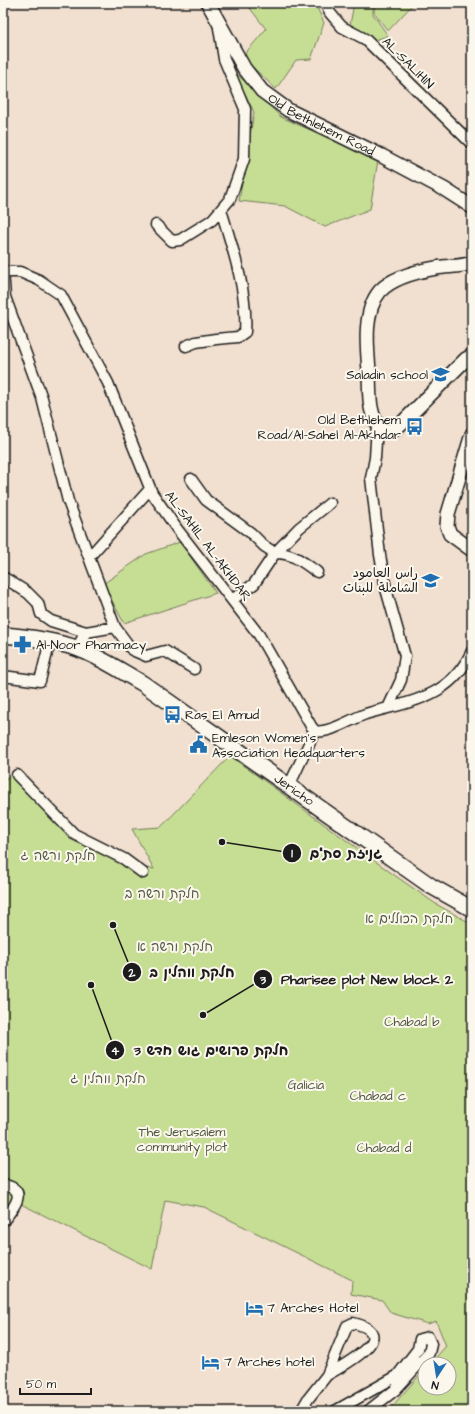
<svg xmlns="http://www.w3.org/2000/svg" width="475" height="1414" viewBox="0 0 475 1414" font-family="'Architects Daughter','Playpen Sans Arabic','Playpen Sans Hebrew',sans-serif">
  <rect width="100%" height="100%" fill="#f1dfcf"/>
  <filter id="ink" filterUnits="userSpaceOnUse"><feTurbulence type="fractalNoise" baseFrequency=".025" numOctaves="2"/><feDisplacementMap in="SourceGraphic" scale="8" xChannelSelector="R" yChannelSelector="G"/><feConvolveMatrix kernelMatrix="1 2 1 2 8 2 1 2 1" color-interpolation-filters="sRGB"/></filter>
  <g filter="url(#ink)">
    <path fill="#c6de94" stroke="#717d58" d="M246,3H315L324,23L311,59L296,60L276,89L242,57L266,29Z
      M354,3H373V14L388,36L374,40L350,25Z
      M375,3H414L388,31L374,12Z
      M233,70L281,117L378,160L370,209L325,227L285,206L239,201L254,112Z
      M180,542L216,593L124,623L103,584L146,554Z
      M230,756L397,877L436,904L472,924V1411H388L425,1369V1388H449V1364H430L446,1346L436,1321L428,1324L391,1313L382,1300L351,1294L352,1280L204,1207L165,1200L152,1269L21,1204L13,1203L3,1215V780L12,775L69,837L102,851L128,866L154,869L132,829L161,827Z"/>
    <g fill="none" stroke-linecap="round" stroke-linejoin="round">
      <defs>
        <path id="minor" d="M325,3L330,13L342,27L365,39L472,144
          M156,225L172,241L180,240L212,220L230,199L244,159L245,109L224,59L219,28
          M3,271L5,297L42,398L68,501L115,627L86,632L77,648
          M4,272H20L39,280L61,295L108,383L152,493L177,529L259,635L311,726L315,731
          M186,346L196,342L216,339L238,337L245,332C248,293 232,246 221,210
          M191,479L206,500L251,533L264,546L275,553L254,584L232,600
          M275,553L299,528L330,503
          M275,553C292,552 304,563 317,572
          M89,557L150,489
          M3,577L28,593L38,603L41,614L51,621L86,632
          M115,627L132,650L146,656L165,651L194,669
          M3,676L40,681L50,641
          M388,708C426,699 455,688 472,651
          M315,731C328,734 350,720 363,715C371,712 380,710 388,708L401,680L405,656L386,589L380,555L371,478L375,458L377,425
          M17,775L74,834L124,859L143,873
          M289,786L315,731
          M3,1185C31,1189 12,1210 3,1221
          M301,1411L308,1399L327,1375L347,1326L353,1323C403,1334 343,1366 327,1375
          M335,1411L397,1376L418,1349L420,1339L428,1337L431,1344L429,1353L395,1390L368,1411"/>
        <g id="tertiary">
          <path id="s1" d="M208,3L244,68L262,91L288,110L382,156L444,189L472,207"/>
          <path d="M472,263C461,267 448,266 436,268C419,271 393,277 380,291C363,311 367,347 369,370C370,392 367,414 382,431L394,430L404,421L466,359L472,356"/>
          <path d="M472,434L448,514L447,526L450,534L472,550"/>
        </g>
        <g id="secondary">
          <path id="s2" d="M3,635C28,637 52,640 76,648C99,656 121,671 142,683L431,886L472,909"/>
        </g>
      </defs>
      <use href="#minor" stroke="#1c1c1c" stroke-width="13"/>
      <use href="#tertiary" stroke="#1c1c1c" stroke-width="16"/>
      <use href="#secondary" stroke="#1c1c1c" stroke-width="18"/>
      <use href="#minor" stroke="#fbf7ec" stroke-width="10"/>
      <use href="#tertiary" stroke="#fbf7ec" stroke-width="13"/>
      <use href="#secondary" stroke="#fbf7ec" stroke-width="15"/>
    </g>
  </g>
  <defs>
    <symbol id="school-bare" viewBox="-9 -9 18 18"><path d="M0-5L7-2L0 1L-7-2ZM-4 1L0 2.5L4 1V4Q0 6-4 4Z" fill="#1f6fb2" stroke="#fbf7ec" stroke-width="2.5" paint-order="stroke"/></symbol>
    <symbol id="bus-bare" viewBox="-9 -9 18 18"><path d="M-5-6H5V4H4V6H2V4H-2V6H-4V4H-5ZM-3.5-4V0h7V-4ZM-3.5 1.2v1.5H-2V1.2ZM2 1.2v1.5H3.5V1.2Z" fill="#1f6fb2" stroke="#fbf7ec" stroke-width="2.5" paint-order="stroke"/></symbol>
    <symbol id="pharmacy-bare" viewBox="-9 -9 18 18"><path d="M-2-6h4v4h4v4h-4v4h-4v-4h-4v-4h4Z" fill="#1f6fb2" stroke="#fbf7ec" stroke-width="2.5" paint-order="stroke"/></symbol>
    <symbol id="civic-bare" viewBox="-9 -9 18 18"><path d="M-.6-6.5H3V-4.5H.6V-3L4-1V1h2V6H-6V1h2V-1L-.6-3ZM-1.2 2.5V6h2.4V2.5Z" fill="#1f6fb2" stroke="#fbf7ec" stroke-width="2.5" paint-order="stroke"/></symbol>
    <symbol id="hotel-bare" viewBox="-9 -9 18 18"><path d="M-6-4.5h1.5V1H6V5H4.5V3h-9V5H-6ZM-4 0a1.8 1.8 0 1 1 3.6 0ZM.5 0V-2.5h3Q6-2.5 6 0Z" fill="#1f6fb2" stroke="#fbf7ec" stroke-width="2.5" paint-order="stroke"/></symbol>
  </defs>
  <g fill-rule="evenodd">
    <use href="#school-bare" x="428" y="362" width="25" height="25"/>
    <use href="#bus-bare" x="402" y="414" width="25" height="25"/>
    <use href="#school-bare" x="418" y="568" width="25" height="25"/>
    <use href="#pharmacy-bare" x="10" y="632" width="25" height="25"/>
    <use href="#bus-bare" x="160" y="702" width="25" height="25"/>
    <use href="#civic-bare" x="186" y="732" width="25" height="25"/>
    <use href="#hotel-bare" x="242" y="1296" width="25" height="25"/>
    <use href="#hotel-bare" x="198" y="1350" width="25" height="25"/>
  </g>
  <g text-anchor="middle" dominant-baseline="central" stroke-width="4" stroke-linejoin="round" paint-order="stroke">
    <g font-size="13" fill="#1c1c1c" stroke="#fbf7ec">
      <text transform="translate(408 63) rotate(45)">AL-SALIHIN</text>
      <text stroke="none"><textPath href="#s1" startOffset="172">Old Bethlehem Road</textPath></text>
      <text transform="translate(208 546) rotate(53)">AL-SAHIL AL-AKHDAR</text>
      <text stroke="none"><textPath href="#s2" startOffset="335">Jericho</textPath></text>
    </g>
    <g font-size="13" fill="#1c1c1c" stroke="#fbf7ec" text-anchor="start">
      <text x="428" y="375" text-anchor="end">Saladin school</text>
      <text x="401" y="420" text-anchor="end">Old Bethlehem<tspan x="401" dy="15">Road/Al-Sahel Al-Akhdar</tspan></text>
      <text x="418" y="573" text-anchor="end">راس العامود<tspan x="418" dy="15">الشاملة للبنات</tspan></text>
      <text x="36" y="645">Al-Noor Pharmacy</text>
      <text x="185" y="715">Ras El Amud</text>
      <text x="212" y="738">Emleson Women's<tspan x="212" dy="15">Association Headquarters</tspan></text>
      <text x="267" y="1308">7 Arches Hotel</text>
      <text x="224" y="1362">7 Arches hotel</text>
    </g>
    <g font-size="13" fill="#4f5640" stroke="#fbf7ec">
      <text x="58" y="856">חלקת ורשה ג</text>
      <text x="162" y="894">חלקת ורשה ב</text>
      <text x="409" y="919">חלקת הכוללים א</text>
      <text x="175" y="947">חלקת ורשה א</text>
      <text x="412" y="1022">Chabad b</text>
      <text x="108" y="1079">חלקת ווהלין ג</text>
      <text x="306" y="1085">Galicia</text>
      <text x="378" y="1096">Chabad c</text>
      <text x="182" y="1132">The Jerusalem<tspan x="182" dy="15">community plot</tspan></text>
      <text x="384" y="1148">Chabad d</text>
    </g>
  </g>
  <path fill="none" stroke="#1c1c1c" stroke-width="1.5" d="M222 842L292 853M113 925L132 972M203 1015L263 979M91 985L115 1050"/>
  <g fill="#1c1c1c" stroke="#fbf7ec" stroke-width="1.5">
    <circle cx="222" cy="842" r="4"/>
    <circle cx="113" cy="925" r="4"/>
    <circle cx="203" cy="1015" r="4"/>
    <circle cx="91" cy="985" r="4"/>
    <circle cx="292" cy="853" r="10"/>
    <circle cx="132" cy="972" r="10"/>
    <circle cx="263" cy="979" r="10"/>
    <circle cx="115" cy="1050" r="10"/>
  </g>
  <g font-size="12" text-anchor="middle" font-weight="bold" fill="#fff">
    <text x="292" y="857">1</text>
    <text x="132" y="977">2</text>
    <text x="263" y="984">3</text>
    <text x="115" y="1055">4</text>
  </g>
  <g font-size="14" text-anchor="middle" font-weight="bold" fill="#1c1c1c" stroke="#fbf7ec" stroke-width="4" stroke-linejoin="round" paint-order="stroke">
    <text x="346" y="858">גניזת סת"ם</text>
    <text x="192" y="977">חלקת ווהלין ב</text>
    <text x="367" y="984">Pharisee plot New block 2</text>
    <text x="211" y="1055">חלקת פרושים גוש חדש 3</text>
  </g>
  <rect width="475" height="1414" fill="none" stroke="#fbf7ec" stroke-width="16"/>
  <rect x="8" y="8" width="459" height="1398" fill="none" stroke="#1c1c1c" stroke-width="1.5" filter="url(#ink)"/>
  <g transform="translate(437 1376) rotate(192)"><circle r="19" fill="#fbf7ec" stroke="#a29f99"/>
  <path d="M0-3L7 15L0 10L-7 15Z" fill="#1f6fb2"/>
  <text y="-6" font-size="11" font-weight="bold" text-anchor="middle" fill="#1c1c1c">N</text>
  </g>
  <path d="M20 1388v6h71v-6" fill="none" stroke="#1c1c1c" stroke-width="2"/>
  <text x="26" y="1388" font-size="12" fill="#1c1c1c" stroke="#fbf7ec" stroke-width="3" paint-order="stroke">50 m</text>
</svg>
